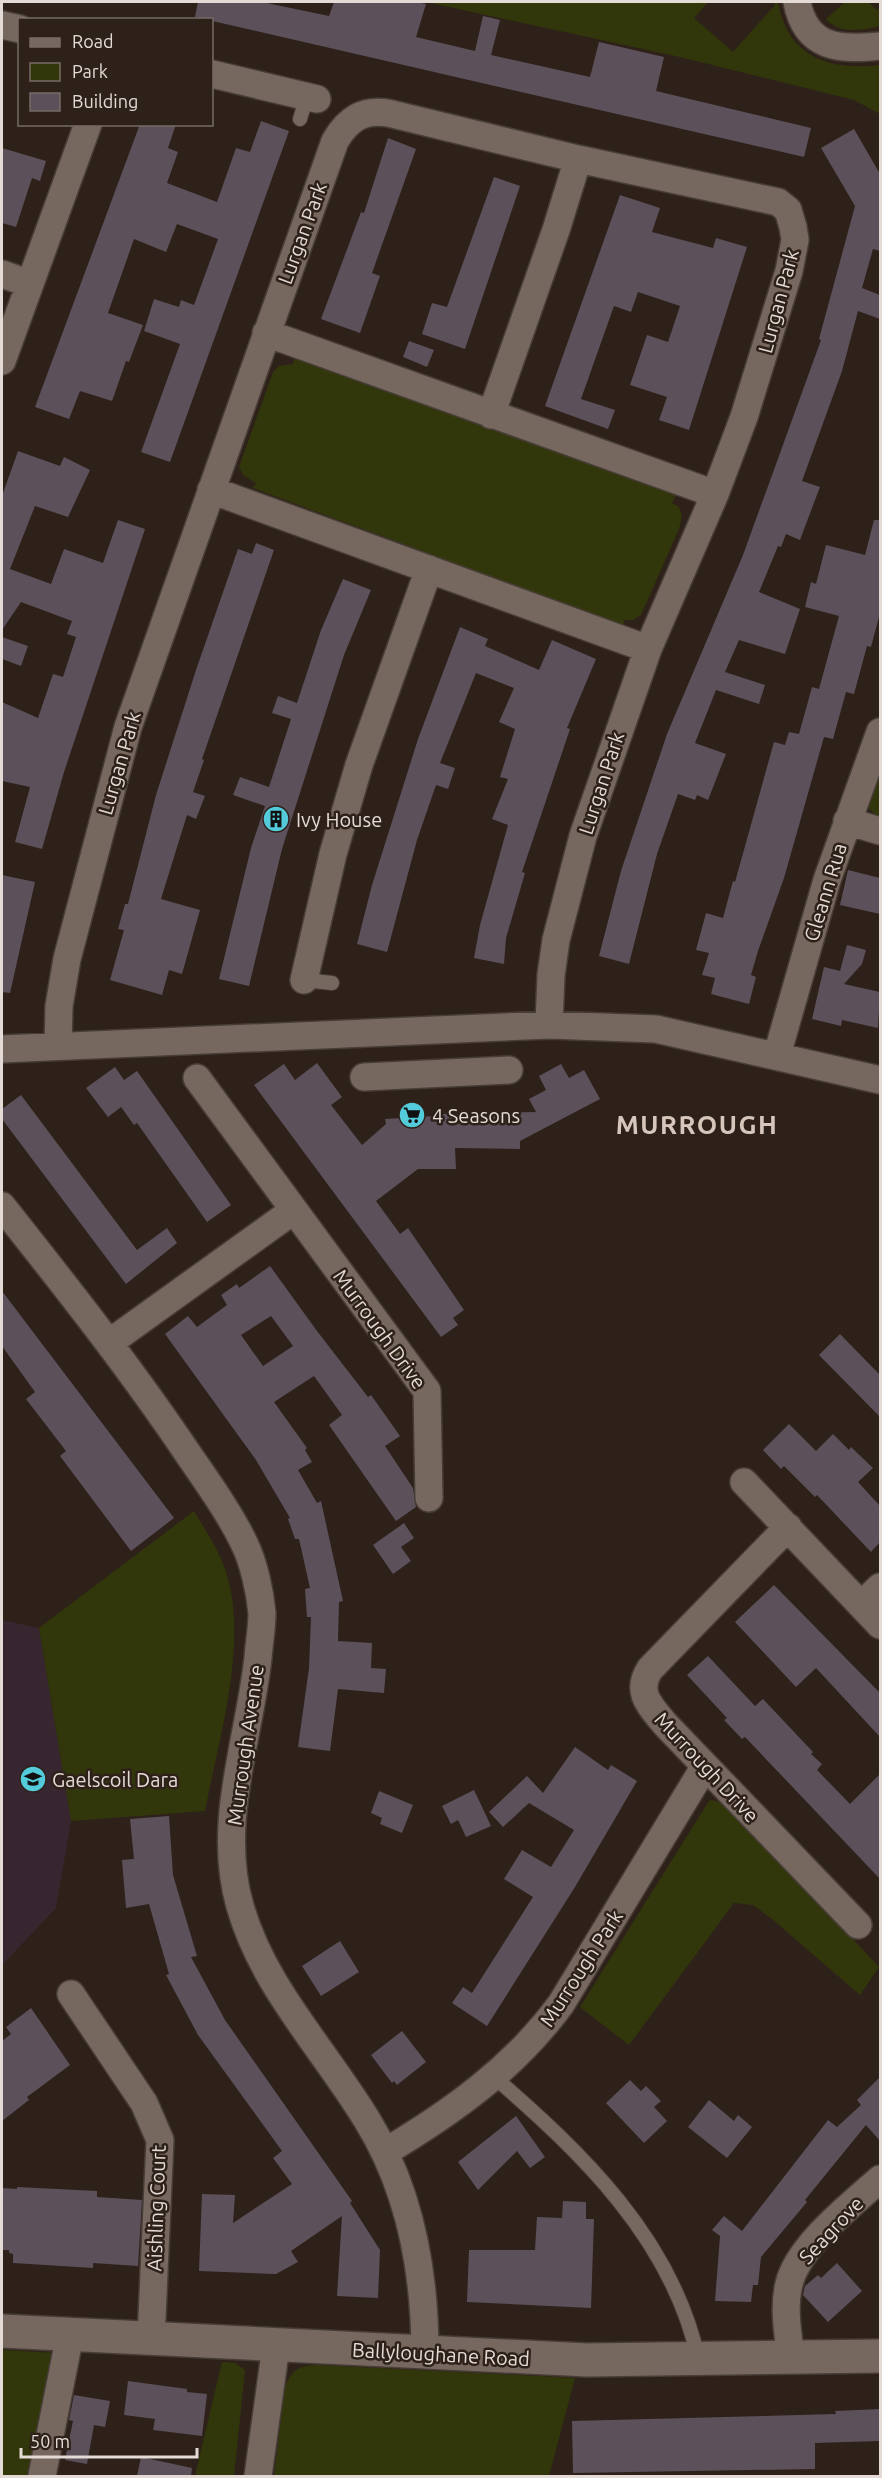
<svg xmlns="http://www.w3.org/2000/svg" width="882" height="2478" viewBox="0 0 882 2478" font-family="Ubuntu,sans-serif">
  <rect width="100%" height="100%" fill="#2e2119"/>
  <path fill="#372630" d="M2,1620L39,1628L71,1821L56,1908L2,1965Z"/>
  <path fill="#32370b" d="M426,2H708L694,18L733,52L775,5L774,2H778C787,57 830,71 880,65V114L854,100L680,57Z
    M845,2H868L877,10L880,7V26C862,30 840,35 826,19Z
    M295,357L676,495L672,503L679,507L682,516L679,529L641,615L633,620H625L623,626L253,488L256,483L244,476L239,467L273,372L279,366L293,364Z
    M880,759V819L866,805Z
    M194,1511C203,1527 214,1542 221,1559C253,1630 219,1737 205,1811L71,1821L39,1628Z
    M712,1800L727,1805L879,1967L860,1995L772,1919L753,1905L734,1903L629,2045L580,2007L709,1801Z
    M2,2350L57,2353L29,2476H2Z
    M222,2362L235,2363L245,2370L234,2476H195Z
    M317,2365L575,2378L549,2476H274L285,2387C292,2370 298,2366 317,2365Z"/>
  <path fill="#5c505b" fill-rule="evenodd" d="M198,2H262L329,16L334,2H416L426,4L416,37L475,51L483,16L500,20L491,55L590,77L599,42L664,57L656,91L811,128L804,157L195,17Z
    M261,121L289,131L170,462L141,452L180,344L144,331L154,299L179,307L181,300L194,305L218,239L177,224L166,252L134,239L108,313L143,325L129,362L126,361L112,401L80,391L69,419L35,407L140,124H176L168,148L178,152L167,183L217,202L236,148L250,152Z
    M854,129L880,174V251L873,249L862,288L880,295V319L858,311L842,371L802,481L820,487L812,508L800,540L786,534L781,547L778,546L759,592L800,609L785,654L739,640L725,672L765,685L759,704L716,690L695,743L726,754L708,800L697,795L695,800L678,794L657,854L629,964L599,956L621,871L667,734L743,555L821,340L819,339L855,206L821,148Z
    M388,138L416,149L372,273L380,276L360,333L321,319L361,212L364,213Z
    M2,148L46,161L40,181L32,178L16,227L2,223Z
    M494,177L520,186L465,349L422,334L432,303L447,307Z
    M620,195L660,208L652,232L713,248L716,238L747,247L689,430L659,420L667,397L630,385L647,335L668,342L680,306L638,292L631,312L614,306L581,399L615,410L608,429L545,406Z
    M409,341L434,350L427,367L403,357Z
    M18,451L60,466L64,457L90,470L68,517L35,506L10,569L51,584L64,549L103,563L118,520L145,529L64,772L42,849L15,842L30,787L2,781V702L38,718L53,674L63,677L76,637L67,634L72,621L21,602L2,630V496Z
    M874,520H880V613L871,647L867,646L854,694L846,692L833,739L824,737L784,878L758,951L751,975L756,977L749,1004L711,994L715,978L702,975L709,953L696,950L706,913L723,918L733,881L735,882L774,742L785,745L789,732L799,734L812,687L819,689L839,616L805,607L811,582L816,584L826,545L865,555Z
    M256,543L274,550L202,759L204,760L193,792L205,796L196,819L187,815L161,899L200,910L182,974L169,970L162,995L110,980L124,930L118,929L125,904H128L156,795L196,670L238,549L252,554Z
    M343,579L371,590L344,655L282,849L249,986L219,979L251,848L265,806L233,795L240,777L269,787L291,719L272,713L278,696L297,703L321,630Z
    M460,627L488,639L485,646L539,670L552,640L596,659L567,728L570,729L522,872L525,873L506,938L504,964L474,958L480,925L508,825L492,819L508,779L500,777L515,729L499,722L514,688L476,673L440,763L455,768L448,789L436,785L417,840L387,952L357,944L372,885L418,739Z
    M2,637L28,646L21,666L2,659Z
    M848,870L880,878V914L840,905Z
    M2,875L35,882L10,993L2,992Z
    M847,945L866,950L862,964L844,984L880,992L878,1028L842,1020L841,1026L812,1019L824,967L840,971Z
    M317,1063L342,1097L331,1105L362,1145L386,1124L385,1119L435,1116V1114L536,1112L529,1099L546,1090L539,1076L561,1064L569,1078L584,1070L600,1099L520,1141V1149L455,1148L456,1169H418L376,1201L400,1234L408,1228L464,1310L453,1318L458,1325L441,1337L254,1085L284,1064L295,1080Z
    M115,1067L124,1080L137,1071L231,1205L207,1222L137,1123L134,1125L121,1107L108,1117L86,1088Z
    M21,1095L137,1250L167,1228L177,1243L126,1284L2,1119V1109Z
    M270,1266L317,1331L368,1397L371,1395L400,1436L385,1446L413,1488L416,1507L396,1521L329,1425L342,1415L314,1376L274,1402L307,1448L305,1450L312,1462L298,1470L317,1503L321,1501L343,1601L339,1602L338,1641L372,1643L371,1668L386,1669L384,1693L338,1689L330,1751L298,1747L309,1668L311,1617H307L305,1589L310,1588L299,1539H295L288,1519L290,1518L256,1460L165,1334L188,1316L197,1327L227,1305L221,1295L237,1284L239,1288ZM271,1316L293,1346L263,1366L241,1335Z
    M2,1291L174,1518L131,1551L60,1456L66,1451L26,1399L35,1392L2,1346Z
    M840,1334L880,1375V1417L819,1355Z
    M789,1424L816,1451L833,1434L849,1450L851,1447L873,1468L858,1482L880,1506V1542L871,1552L817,1495L815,1497L784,1466L781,1469L763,1450Z
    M404,1523L414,1538L401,1547L411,1561L393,1574L373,1545Z
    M774,1585L880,1693V1737L816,1668L796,1687L735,1622Z
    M708,1656L755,1706L763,1699L813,1752L811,1754L822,1764L817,1770L850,1804L880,1774V1879L745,1737L742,1739L724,1720L727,1718L687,1675Z
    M575,1747L608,1770L611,1765L637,1781L575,1887L487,2026L452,2003L463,1987L472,1993L533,1897L504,1879L522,1850L551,1867L574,1830L529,1803L503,1827L489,1812L527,1776L543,1793Z
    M474,1790L491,1826L466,1837L458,1820L451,1824L442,1806Z
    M379,1791L413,1805L402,1833L380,1824L382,1818L371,1813Z
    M169,1816L173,1875L197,1956L191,1957L225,2020L352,2201L350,2203L380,2250L378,2298L337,2296L342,2216L291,2251L298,2262L276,2274L199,2271L202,2194L235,2195L233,2223L292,2184L273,2158L282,2151L198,2035L166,1975L169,1974L149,1904L126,1908L122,1860L134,1859L130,1819Z
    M340,1941L359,1972L321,1996L302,1966Z
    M31,2008L70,2065L27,2097L29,2100L2,2121V2041L11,2034L6,2027Z
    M402,2031L426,2062L397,2085L394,2081L392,2083L371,2055Z
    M880,2077V2141L866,2125L805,2200L807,2202L761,2257L758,2285H753L751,2302L715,2301L720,2236L712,2230L724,2216L742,2231L828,2120L837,2127L861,2105L857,2100Z
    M630,2080L641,2091L646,2086L661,2101L654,2107L667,2121L644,2143L606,2103Z
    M709,2100L734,2121L738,2115L752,2127L727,2158L688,2127Z
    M516,2116L545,2157L530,2168L517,2151L478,2190L458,2162Z
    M17,2187L97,2191V2197L142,2200L138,2266L93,2263V2268L13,2263V2254L9,2253V2250H2V2188L17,2189Z
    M563,2201L586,2202V2219H594L591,2308L467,2302L469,2250H535L537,2217L562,2218Z
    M837,2263L862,2291L828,2322L803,2295L805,2286L818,2275L821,2278Z
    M128,2381L187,2389V2392L207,2394L202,2436L153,2430L155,2419L124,2415Z
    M74,2395L110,2401L105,2427L94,2425L87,2464L65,2460L73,2421L69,2420Z
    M880,2409V2441L815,2443V2469L573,2473L572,2421L836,2414L835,2411Z
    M141,2457L192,2468L191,2476H137Z"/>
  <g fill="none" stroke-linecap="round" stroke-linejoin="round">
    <defs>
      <path id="service" d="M300,119L307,96
        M304,980L332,983
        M493,2076C582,2153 672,2239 698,2358"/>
      <path id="minor" d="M797,2C806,49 840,50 880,46
        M2,25L20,29
        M212,74L317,99
        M2,274L30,284
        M266,333L715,494
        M2,361L88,124
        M491,415L556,230L578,159
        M211,490L648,649
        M847,821L880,831
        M304,980L333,854L359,765L429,569
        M58,1045L59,1006L67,959L128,727L335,141C348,119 363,109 388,113L578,159L778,202L788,210L793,227L795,240L789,271L744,417L715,494L648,649L583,836L556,940L551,975L549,1025
        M2,1049L549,1025L656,1029L880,1080
        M777,1055L827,880L880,732
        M364,1077L509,1070
        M197,1078L427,1391L429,1498
        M2,1206C63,1283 124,1360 180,1442C202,1475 228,1509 245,1545C254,1564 260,1592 262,1613C262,1628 259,1644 258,1658C249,1740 216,1824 240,1906C263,1987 324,2049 367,2120C411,2191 425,2272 425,2354
        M109,1343L294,1210
        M744,1482L880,1625
        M788,1527L650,1669C635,1692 650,1706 665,1724L858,1925
        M861,1605L880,1587
        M71,1994L144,2103L160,2140L151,2339
        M385,2152C452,2112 514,2068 561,2004L705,1766
        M791,2358C788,2334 783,2308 789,2284C798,2246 852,2204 880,2179
        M42,2476L70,2335
        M258,2476L276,2346"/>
      <path id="tertiary" d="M2,2331L587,2360L880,2356"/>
    </defs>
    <use href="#service" stroke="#473d37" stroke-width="16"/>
    <use href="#minor" stroke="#473d37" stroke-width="30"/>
    <use href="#tertiary" stroke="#473d37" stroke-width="36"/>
    <use href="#service" stroke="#77685f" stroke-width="14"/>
    <use href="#minor" stroke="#77685f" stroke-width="27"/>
    <use href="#tertiary" stroke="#77685f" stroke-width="33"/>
  </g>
  <defs>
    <symbol id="building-disc" viewBox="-11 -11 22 22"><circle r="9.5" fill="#53cbda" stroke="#2e2119"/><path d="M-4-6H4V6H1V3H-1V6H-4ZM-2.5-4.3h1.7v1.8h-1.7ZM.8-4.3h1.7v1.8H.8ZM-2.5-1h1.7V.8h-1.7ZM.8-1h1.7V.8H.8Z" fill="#111"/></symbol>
    <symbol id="supermarket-disc" viewBox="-11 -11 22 22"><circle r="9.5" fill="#53cbda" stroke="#2e2119"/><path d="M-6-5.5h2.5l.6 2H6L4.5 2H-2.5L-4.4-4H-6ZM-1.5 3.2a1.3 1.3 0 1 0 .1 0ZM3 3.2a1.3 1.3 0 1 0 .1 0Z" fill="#111"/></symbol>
    <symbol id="school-disc" viewBox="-11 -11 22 22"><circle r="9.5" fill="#53cbda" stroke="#2e2119"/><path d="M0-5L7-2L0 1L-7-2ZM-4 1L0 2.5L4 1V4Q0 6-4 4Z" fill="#111"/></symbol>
  </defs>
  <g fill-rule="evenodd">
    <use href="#building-disc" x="261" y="804" width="30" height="30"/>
    <use href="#supermarket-disc" x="397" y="1100" width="30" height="30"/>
    <use href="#school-disc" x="18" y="1764" width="30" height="30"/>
  </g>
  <g text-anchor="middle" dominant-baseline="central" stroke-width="5" stroke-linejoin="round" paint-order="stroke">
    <g font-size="20" fill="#e4dbd6" stroke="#2e2119">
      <text transform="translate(302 233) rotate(-70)">Lurgan Park</text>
      <text transform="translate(778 301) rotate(-75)">Lurgan Park</text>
      <text transform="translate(119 763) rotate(-74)">Lurgan Park</text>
      <text transform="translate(601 783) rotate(-72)">Lurgan Park</text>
      <text transform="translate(825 892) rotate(-73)">Gleann Rua</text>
      <text transform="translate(380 1329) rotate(54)">Murrough Drive</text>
      <text transform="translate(245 1745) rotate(-82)">Murrough Avenue</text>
      <text transform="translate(707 1767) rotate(47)">Murrough Drive</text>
      <text transform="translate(581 1968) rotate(-57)">Murrough Park</text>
      <text transform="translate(156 2208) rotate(-88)">Aishling Court</text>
      <text transform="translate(831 2230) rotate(-47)">Seagrove</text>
      <text transform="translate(441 2354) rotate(3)">Ballyloughane Road</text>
    </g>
    <g font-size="20" fill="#e4dbd6" stroke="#2e2119" text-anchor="start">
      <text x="296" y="819">Ivy House</text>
      <text x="432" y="1115">4 Seasons</text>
      <text x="52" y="1779">Gaelscoil Dara</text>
    </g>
    <g font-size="26" font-weight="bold" letter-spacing="1.5" fill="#d6c6bb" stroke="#2e2119">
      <text x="697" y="1124">MURROUGH</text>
    </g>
  </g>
  <rect width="882" height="2478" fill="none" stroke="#e4dbd6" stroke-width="6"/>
  <rect x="18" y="18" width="195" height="108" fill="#2e2119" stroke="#776b65" stroke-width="1.5"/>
  <rect x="30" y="38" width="30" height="9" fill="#77685f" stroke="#776b65" stroke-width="1.5"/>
  <text x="72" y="48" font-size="18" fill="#e4dbd6">Road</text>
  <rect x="30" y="63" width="30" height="18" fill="#32370b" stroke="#776b65" stroke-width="1.5"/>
  <text x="72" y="78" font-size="18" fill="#e4dbd6">Park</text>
  <rect x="30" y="93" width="30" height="18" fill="#5c505b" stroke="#776b65" stroke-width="1.5"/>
  <text x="72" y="108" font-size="18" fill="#e4dbd6">Building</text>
  <path d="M21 2448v9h176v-9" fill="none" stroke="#e4dbd6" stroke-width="3"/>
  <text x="30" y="2448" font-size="18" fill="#e4dbd6" stroke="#2e2119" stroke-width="4.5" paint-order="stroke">50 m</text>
</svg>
